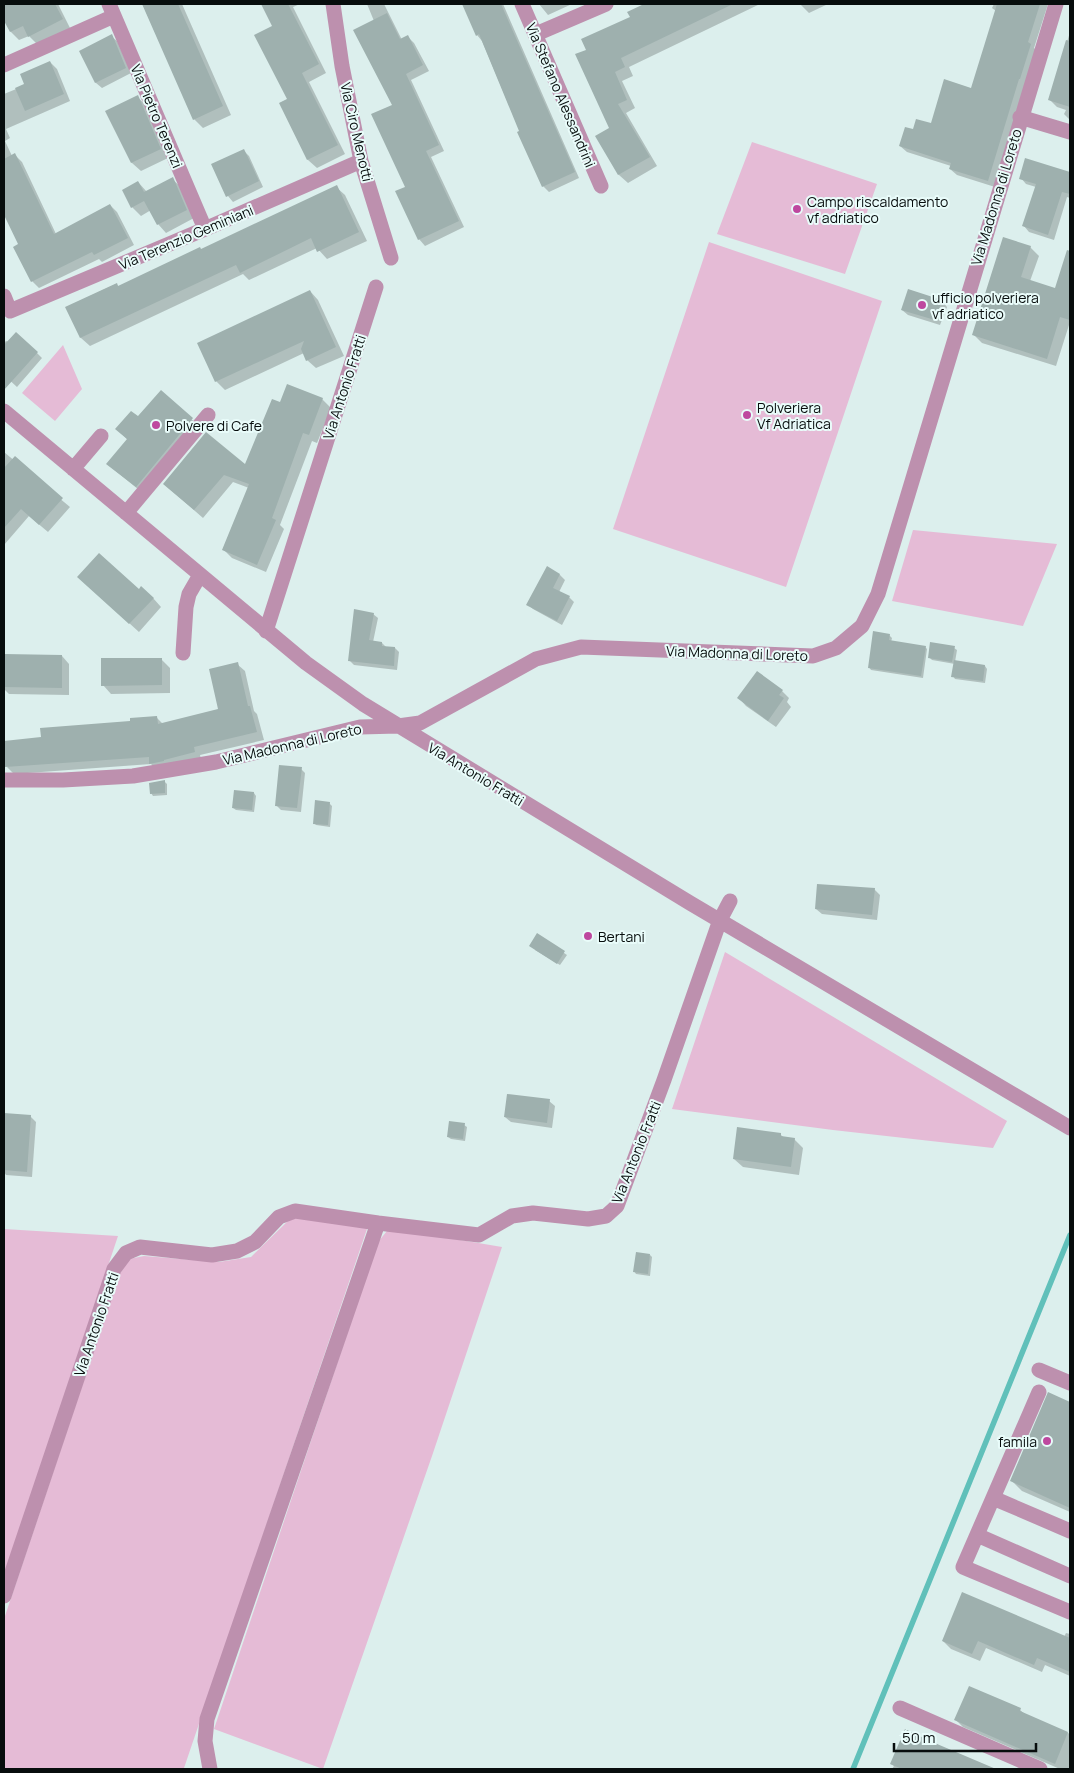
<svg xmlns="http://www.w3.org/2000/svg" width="1074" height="1773" viewBox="0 0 1074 1773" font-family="Manrope,sans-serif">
  <rect width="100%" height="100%" fill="#dcefed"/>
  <path fill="#e5bbd6" d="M752,142L877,184L845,274L717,234Z
    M709,242L882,301L786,587L613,529Z
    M63,345L82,389L55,421L22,393Z
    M913,530L1057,544L1023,626L892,601Z
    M725,952L1007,1121L993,1148L833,1130L672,1109Z
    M292,1217L368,1226L184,1768L4,1769V1619L119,1275L129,1259L144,1256L219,1262L251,1257Z
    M4,1229L118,1236L4,1577Z
    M401,1230L502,1247L432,1456L323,1769L214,1729L378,1242L387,1231Z"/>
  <path fill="#0003" d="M4,4H58L70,28L38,45L29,36L19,40L11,32L4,18Z
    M145,4H182L231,115L203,128L194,119L143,5Z
    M262,4H300L293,7L326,73L309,82L345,154L317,168L308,160L280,103L288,99L274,26Z
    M367,4H384L402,40L408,37L414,43L429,71L411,80L444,151L431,157L464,227L425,246L419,239L407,187L393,106L374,21Z
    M464,4H503L579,178L549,192L543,186L482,41L477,35Z
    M539,4H572L548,15Z
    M646,4H760L629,67L633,76L622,81L635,108L626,113L657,166L628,183L619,175L597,136L611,128L588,50L632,18L629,12Z
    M800,4H828L809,13Z
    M994,4H1048L1034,48L1037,51L995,187L957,175L950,169L951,166L907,152L900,146L914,131L932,125L972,89L996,11L992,8Z
    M1070,32V120L1064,114L1066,110L1057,107L1050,100Z
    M111,36L117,41L131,73L102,88L96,83L80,52Z
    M50,62L57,69L70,101L6,129L10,138L5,141L12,156L15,155L22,162L56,234L110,205L117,212L134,245L102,262L99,259L39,288L32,281L20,245L4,212V94L26,85Z
    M137,97L146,105L168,158L141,171L132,163L107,111Z
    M243,150L249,156L263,187L233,202L228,196Z
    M1026,160L1070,173V198L1067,197L1054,240L1029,232L1024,226L1036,187L1026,184L1021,178Z
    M172,179L181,187L194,218L166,233L158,224L151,210L141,216L132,207L138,182L147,192Z
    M336,187L345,195L367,241L327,259L317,248L249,280L243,274L90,346L81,338L67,307L116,284L119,287L201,250Z
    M1030,247L1039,256L1030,281L1056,290L1059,278L1070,281V326L1069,325L1056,366L982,343L974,335Z
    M909,290L942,301L947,307L940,325L908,315L902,310Z
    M310,291L318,300L344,356L316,368L307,360L304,353L225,390L216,381Z
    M6,341L37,353L42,358L17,387L4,375V343Z
    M161,392L200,427L144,494L107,464L128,440L117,429L138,417Z
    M322,399L331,408L317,443L312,441L280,525L284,529L266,572L232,558L223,549L249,488L233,482L203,518L164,484L246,467L281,403Z
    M4,452L70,507L48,532L29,516L4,545V506L9,500L4,495Z
    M547,568L560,575L565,580L559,592L569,597L574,602L562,625L533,609L528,604Z
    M87,585L139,591L153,598L161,607L139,632Z
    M373,614L378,618L373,642L382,643L386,647L395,648L399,652L397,670L354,665L350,661Z
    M889,635L892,638L891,642L925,647L927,649L923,678L871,670L869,667Z
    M954,648L957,650L955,662L985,666L987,669L985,683L955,679L953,676L955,664L932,660L930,658Z
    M4,656H62L69,664V695L9,694L4,689Z
    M161,659L170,668V693L111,694L103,685Z
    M237,664L245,671L254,711L257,714L264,740L200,755L201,759L158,771L151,764L14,774L7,767L42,739L157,718L163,724L219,710Z
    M782,691L789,698L787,702L791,707L776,727L746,706L739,698Z
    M301,769L305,773L301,812L281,810L276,805Z
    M164,781L167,784V795L153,796L151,793Z
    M235,791L254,793L256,796L254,812L236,810L233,808Z
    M329,803L332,806L330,827L316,825L314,823Z
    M874,889L880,895L877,920L822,914L816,909Z
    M537,935L567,955L560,965L535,950Z
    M549,1101L555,1106L552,1128L511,1122L505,1117Z
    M5,1114L30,1116L36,1122L32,1177L6,1175L4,1172Z
    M464,1125L467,1127L465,1141L451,1139L448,1137Z
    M780,1134L784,1138L794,1139L803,1148L799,1175L743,1167L734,1159Z
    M650,1255L652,1257L650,1276L636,1274L634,1271Z
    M1049,1394L1070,1403V1512L1022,1491L1012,1481Z
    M1066,1633L1070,1634V1676L1045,1665L1042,1672L986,1648L980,1661L951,1649L943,1641L1064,1637Z
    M1020,1710L1026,1715L1070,1734V1769H1060L963,1727L956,1720Z
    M905,1731L991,1769H892L894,1766L891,1764Z"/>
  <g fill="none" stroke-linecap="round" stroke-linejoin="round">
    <path stroke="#60c0ba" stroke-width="5.5" d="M853,1769L1070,1235"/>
  </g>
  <path fill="#9eb0ae" d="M4,4H55L63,19L28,37L23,26L10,32L4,21Z
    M142,4H178L223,106L193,120Z
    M261,4H288L319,64L302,73L338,145L307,160L279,103L287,99L254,35L272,26Z
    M462,4H501L575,172L542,187L517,132L519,131L479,34L476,36Z
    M644,4H733L621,58L625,67L615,72L627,100L618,104L650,157L618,175L595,136L609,128L575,54L586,50L581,39L630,17L627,12Z
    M997,4H1040L1028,42L1031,44L1020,79H1019L988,181L949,169L951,163L899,146L905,127L913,129L916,119L931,123L944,79L971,88Z
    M387,13L400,39L408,35L423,65L406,74L439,145L426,151L459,221L418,240L395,191L405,187L371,114L392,105L353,30Z
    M112,34L126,68L95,83L79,51Z
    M1066,40L1070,41V107L1048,100Z
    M50,61L64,94L25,111L15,88L24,84L20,74Z
    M138,95L161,149L131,163L105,111Z
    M244,149L259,181L226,197L211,164Z
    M15,153L54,234L110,204L128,238L94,255L92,252L31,282L13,247L18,244L4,215V159Z
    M1025,158L1070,172V194L1062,192L1048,235L1022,226L1036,184L1019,179Z
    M173,177L187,210L157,225L144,201L131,208L122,190L138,181L144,192Z
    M337,185L359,232L317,252L311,238L240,273L236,265L80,338L65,307L117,283L118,286L200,247L201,249Z
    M1003,237L1031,246L1021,277L1055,288L1067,250L1070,251V320L1060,317L1047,359L972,335Z
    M908,289L942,300L935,320L901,310Z
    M310,290L336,347L306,361L301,349L304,341L215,382L197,343Z
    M16,332L38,352L4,390V345Z
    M287,384L323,398L309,435L303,433L272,518L276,520L257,565L222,550L249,484L224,475L194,510L163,484L206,432L245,464L272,399L280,402Z
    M161,390L193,418L136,487L106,464L127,439L115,429L131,411L138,416Z
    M15,456L63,498L39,525L21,509L4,528V468Z
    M99,553L139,589L141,586L154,598L129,624L77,577Z
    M547,566L560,574L553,588L570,596L557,621L526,605Z
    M354,609L374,613L369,640L382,642V646L395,647L394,666L348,661Z
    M873,631L890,634L889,640L926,646L921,676L868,668Z
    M930,642L955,646L952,662L928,658Z
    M4,654L62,655V688L4,687Z
    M101,658H162V685L101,686Z
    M954,660L985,665L983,681L951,677Z
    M238,662L248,706H250L257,732L194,747L195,752L164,760V761L149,764V757L5,767L4,741L41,737L40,728L130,721V718L157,716L158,724L218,709L209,669Z
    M757,671L783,690L779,695L784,698L768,721L737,698Z
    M279,765L302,767L297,808L275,806Z
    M165,780V793L150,794L149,783Z
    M234,790L254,792L252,810L232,808Z
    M315,800L330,802L328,825L313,824Z
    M817,884L875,888L872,915L815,909Z
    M537,933L565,951L557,964L529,946Z
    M507,1094L550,1099L547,1123L504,1117Z
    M4,1113L31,1115L27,1172L4,1170Z
    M449,1121L465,1123L463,1139L447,1137Z
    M737,1127L781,1133V1136L795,1138L791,1167L733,1159Z
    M636,1252L650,1254L648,1274L633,1272Z
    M1048,1392L1070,1402V1508L1010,1481Z
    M962,1592L1070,1638V1672L1037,1658L1034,1665L978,1641L972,1654L942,1641Z
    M969,1686L1021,1708L1020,1711L1068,1732L1055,1764L954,1720Z
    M905,1729L930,1741L996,1769H902L890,1764Z"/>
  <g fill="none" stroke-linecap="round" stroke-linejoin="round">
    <path stroke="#bd90ae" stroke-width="15" d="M109,4L205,229
      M333,4L342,66L361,161L391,258
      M522,4L601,186
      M536,34L606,4
      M4,65L114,16
      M1020,117L1070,132
      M4,296L10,311L205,229L361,161
      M4,411L306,663L363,704L690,903L1070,1128
      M73,469L101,436
      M126,513L208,415
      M266,631L376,287
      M183,653L186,607L189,594L200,575
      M4,780H63L133,776L216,762L360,727L398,726L420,723L536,659L581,647L813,656L836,648L862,626L878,594L1056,4
      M1039,1370L1070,1383
      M1039,1392L963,1567L1070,1612
      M993,1498L1070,1531
      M977,1535L1070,1576
      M4,1596L114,1269L126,1253L140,1247L212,1255L237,1251L255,1242L279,1217L295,1211L378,1223
      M900,1708L1040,1769
      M210,1769L205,1741L207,1719L378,1223L479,1235L512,1216L533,1213L588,1219L606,1216L617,1206L664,1080L720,920L730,901"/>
  </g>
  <g fill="#be489f" stroke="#e9fcfa" stroke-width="2">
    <circle cx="797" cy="209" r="5"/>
    <circle cx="922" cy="305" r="5"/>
    <circle cx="747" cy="415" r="5"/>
    <circle cx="156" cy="425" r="5"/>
    <circle cx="588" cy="936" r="5"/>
    <circle cx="1047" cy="1441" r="5"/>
  </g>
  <g text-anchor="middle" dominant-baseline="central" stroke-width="4" stroke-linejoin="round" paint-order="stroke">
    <g font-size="14" fill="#070d0d" stroke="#e9fcfa">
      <text transform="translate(561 95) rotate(67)">Via Stefano Alessandrini</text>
      <text transform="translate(157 116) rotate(67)">Via Pietro Terenzi</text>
      <text transform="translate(357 132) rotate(77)">Via Ciro Menotti</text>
      <text transform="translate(996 197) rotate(-73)">Via Madonna di Loreto</text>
      <text transform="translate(186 237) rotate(-23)">Via Terenzio Geminiani</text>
      <text transform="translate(344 387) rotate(-72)">Via Antonio Fratti</text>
      <text transform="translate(737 653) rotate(2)">Via Madonna di Loreto</text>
      <text transform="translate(292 744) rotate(-13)">Via Madonna di Loreto</text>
      <text transform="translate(476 774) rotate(31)">Via Antonio Fratti</text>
      <text transform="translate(636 1152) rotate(-68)">Via Antonio Fratti</text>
      <text transform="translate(96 1324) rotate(-71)">Via Antonio Fratti</text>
    </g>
    <g font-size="14" fill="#070d0d" stroke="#e9fcfa" text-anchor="start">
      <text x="807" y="201">Campo riscaldamento<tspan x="807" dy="16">vf adriatico</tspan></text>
      <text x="932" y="297">ufficio polveriera<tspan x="932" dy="16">vf adriatico</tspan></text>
      <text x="757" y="407">Polveriera<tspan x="757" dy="16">Vf Adriatica</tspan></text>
      <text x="166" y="425">Polvere di Cafe</text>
      <text x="598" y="936">Bertani</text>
      <text x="1037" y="1441" text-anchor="end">famila</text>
    </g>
  </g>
  <rect width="1074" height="1773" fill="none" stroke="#070d0d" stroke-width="10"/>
  <path d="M894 1743v8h142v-8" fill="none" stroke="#070d0d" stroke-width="2.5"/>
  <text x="902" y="1743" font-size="15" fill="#070d0d" stroke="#e9fcfa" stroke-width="4" paint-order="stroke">50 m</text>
</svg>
